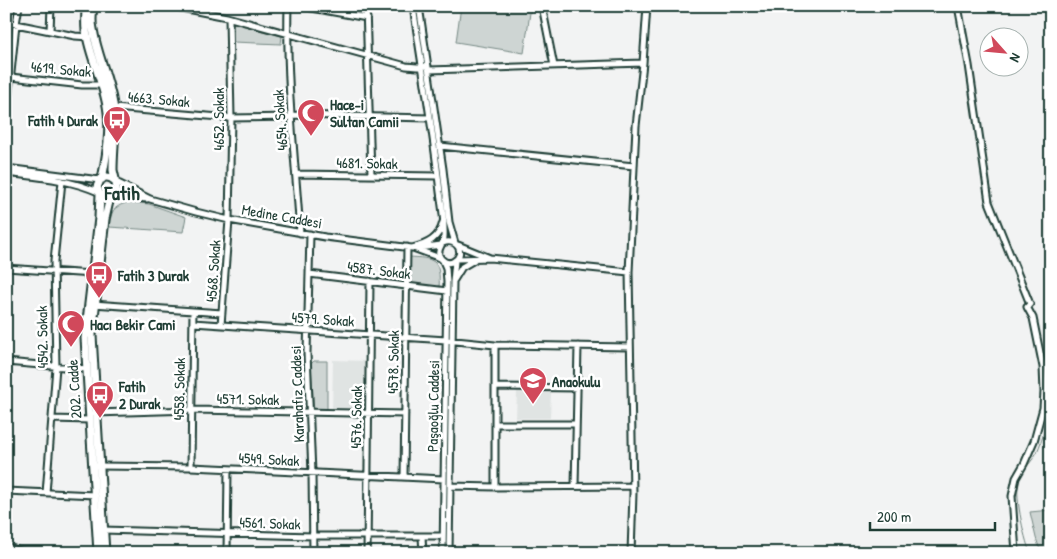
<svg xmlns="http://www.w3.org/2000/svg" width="1057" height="559" viewBox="0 0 1057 559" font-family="'Patrick Hand',sans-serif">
  <rect width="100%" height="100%" fill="#f2f3f3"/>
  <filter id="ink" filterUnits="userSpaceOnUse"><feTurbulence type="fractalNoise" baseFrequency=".02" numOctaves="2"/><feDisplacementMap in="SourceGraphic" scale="10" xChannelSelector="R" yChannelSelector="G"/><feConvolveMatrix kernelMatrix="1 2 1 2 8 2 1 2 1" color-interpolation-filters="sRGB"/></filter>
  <g filter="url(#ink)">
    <path fill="#e0e4e3" d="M333,360L366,361V410L363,413L332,412Z
      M517,391L551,392L550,418H516Z"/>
    <path fill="#ced5d3" stroke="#768984" d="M461,6H531L524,53L456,42Z
      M233,23L282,36L281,44L233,42Z
      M128,202L149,204L186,217L183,232L109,227C112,210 112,208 128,202Z
      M408,257C434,258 441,259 439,288L408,284Z
      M314,361H327V412L314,413L311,364Z
      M1051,510V553H1041L1036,538L1030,512Z"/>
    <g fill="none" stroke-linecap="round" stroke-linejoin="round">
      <path stroke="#6d807b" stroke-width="1" d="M1030,553C1024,536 1013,493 1020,477C1024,468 1033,461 1037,452C1044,437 1047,419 1051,404"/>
      <defs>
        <path id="minor" d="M171,6L227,17L406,66L417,67L428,66
          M288,6C286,82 295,158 300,233
          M301,6L367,18
          M366,6L371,175
          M413,6C422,68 433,130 440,192C442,206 445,223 444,237C444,244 437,248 439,255C441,261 448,265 454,261C466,254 457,237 443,243
          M419,6L443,169L449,222L455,243
          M542,6L554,66
          M958,6L969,65L989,202L1030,304L1027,307L1033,318L1043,367L1044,392L1043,408L1034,441L1024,464L1016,478L1012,496L1016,553
          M6,22L75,36L89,37
          M50,31L51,6
          M429,70L643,63
          M11,77L82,85H105
          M114,108L231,118L292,117
          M291,115L430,118
          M6,121L16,24L19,6
          M440,146L634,166
          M6,168L100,180
          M6,173C37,177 69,179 98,192
          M296,174L438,176
          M116,182L150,199L196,212L229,220L325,237L412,248C428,244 439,239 443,222
          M112,196L147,199
          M310,234L307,353L312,473L313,553
          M413,248L440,258
          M419,248L441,245
          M490,258L629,272
          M457,259L490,258L458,245
          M443,261L446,268L447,282L443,553
          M6,268L92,274
          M309,274L447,291
          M454,280L462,267L474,260
          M93,304L222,313
          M193,323L446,340L495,345L630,347
          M221,325L229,220L231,118L229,18
          M6,362L87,369
          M495,387L577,388
          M95,413L192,410L405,414
          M52,419L90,420
          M495,424H576
          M97,466L191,467L444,479
          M191,467L193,311
          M404,477L407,247
          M450,486L495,487L632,486
          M575,486L578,346
          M495,487V345
          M6,491L95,495
          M46,493L56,367L54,261L62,181
          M103,530L313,536H443
          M422,537L423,553
          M6,546L25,553
          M6,552L9,553
          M227,553L228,469
          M367,553L370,281
          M449,553L453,282L455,261
          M631,553L633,493L629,272L636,126L643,63L647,6"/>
        <path id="major" d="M86,6C86,14 85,22 86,30C89,54 101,77 106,101C112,126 107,154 102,179
          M93,6C92,14 91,22 93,29C97,55 109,78 113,104C117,125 113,148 113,170C114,176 118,187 116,192C112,199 105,198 100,194L97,187L100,180C104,176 109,176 114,180
          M98,553L85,338L99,218L100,194
          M105,553L92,335L105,219L110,197"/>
      </defs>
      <use href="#minor" stroke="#1f3d34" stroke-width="9"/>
      <use href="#major" stroke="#1f3d34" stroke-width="11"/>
      <use href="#minor" stroke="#fff" stroke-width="5"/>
      <use href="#major" stroke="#fff" stroke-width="7"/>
    </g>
  </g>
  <defs>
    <symbol id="mosque-pin" viewBox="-11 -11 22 30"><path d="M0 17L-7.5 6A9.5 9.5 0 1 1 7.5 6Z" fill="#d1495b" stroke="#fff"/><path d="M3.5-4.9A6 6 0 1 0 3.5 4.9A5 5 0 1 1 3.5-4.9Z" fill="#fff"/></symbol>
    <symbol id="bus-pin" viewBox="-11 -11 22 30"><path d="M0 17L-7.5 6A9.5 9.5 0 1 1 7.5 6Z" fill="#d1495b" stroke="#fff"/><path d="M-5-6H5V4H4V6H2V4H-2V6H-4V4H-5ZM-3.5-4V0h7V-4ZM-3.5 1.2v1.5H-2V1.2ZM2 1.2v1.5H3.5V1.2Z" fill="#fff"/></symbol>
    <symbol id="school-pin" viewBox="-11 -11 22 30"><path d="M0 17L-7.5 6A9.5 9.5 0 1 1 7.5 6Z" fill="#d1495b" stroke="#fff"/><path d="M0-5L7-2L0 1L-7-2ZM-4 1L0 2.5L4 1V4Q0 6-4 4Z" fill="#fff"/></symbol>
  </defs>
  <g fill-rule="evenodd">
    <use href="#mosque-pin" x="295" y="97" width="32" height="43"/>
    <use href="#bus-pin" x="101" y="104" width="32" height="43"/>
    <use href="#bus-pin" x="83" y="259" width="32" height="43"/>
    <use href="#mosque-pin" x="55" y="308" width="32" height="43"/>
    <use href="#school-pin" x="517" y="365" width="32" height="43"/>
    <use href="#bus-pin" x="84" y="379" width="32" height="43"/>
  </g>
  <g text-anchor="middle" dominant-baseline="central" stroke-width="5" stroke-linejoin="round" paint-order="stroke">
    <g font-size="15" fill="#1f3d34" stroke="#fff">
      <text transform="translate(61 69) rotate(5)">4619. Sokak</text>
      <text transform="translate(159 99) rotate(5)">4663. Sokak</text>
      <text transform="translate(218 119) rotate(-90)">4652. Sokak</text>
      <text transform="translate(280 120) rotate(-94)">4654. Sokak</text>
      <text transform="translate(367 163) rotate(1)">4681. Sokak</text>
      <text transform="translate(282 216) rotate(10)">Medine Caddesi</text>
      <text transform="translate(379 270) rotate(7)">4587. Sokak</text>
      <text transform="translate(213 271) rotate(-86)">4568. Sokak</text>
      <text transform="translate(323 319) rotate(4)">4579. Sokak</text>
      <text transform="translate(42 337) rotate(-91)">4542. Sokak</text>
      <text transform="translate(393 362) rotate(-89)">4578. Sokak</text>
      <text transform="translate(74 389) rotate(-94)">202. Cadde</text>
      <text transform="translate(179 389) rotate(-89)">4558. Sokak</text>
      <text transform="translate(297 394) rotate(-92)">Karahafız Caddesi</text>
      <text transform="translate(248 399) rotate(1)">4571. Sokak</text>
      <text transform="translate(433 406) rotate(-89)">Paşaoğlu Caddesi</text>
      <text transform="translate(356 417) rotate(-89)">4576. Sokak</text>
      <text transform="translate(269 459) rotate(3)">4549. Sokak</text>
      <text transform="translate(270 523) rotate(2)">4561. Sokak</text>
    </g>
    <g font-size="15" font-weight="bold" fill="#1f3d34" stroke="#fff" text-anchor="start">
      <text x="330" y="104">Hace-i<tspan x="330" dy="17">Sultan Camii</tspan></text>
      <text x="98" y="120" text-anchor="end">Fatih 4 Durak</text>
      <text x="118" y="275">Fatih 3 Durak</text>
      <text x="90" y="324">Hacı Bekir Cami</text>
      <text x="552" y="381">Anaokulu</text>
      <text x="119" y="386">Fatih<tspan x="119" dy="17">2 Durak</tspan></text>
    </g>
    <g font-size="20" font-weight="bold" fill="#1f3d34" stroke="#fff">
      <text x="122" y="192">Fatih</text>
    </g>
  </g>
  <rect width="1057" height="559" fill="none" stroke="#fff" stroke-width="25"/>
  <rect x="12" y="12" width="1032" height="534" fill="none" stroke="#1f3d34" stroke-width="2" filter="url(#ink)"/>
  <g transform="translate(1004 52) rotate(117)"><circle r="24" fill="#ffffff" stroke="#a5b1ae"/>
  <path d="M0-4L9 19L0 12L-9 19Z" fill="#d1495b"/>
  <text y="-8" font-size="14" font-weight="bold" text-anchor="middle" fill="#1f3d34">N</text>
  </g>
  <path d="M870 522v8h125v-8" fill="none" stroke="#1f3d34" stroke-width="2.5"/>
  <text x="877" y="522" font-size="15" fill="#1f3d34" stroke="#ffffff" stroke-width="4" paint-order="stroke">200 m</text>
</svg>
